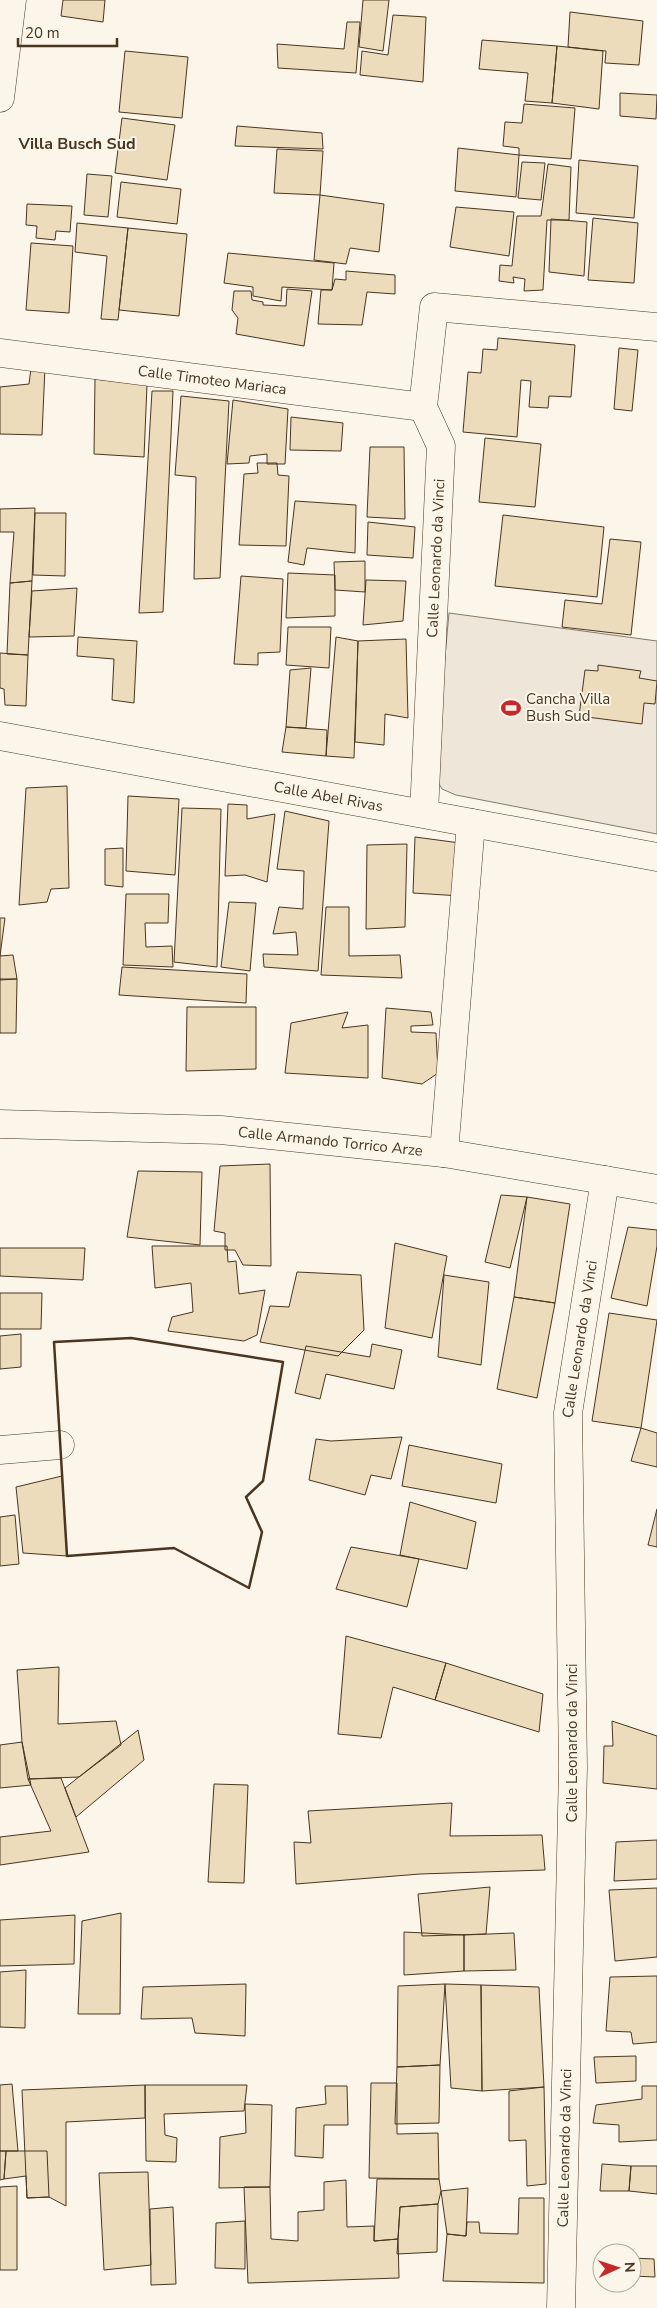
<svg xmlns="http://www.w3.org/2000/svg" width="657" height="2308" viewBox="0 0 657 2308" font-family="'Nunito Sans',sans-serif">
  <rect width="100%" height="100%" fill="#fbf6e9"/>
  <path fill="#ede6d9" stroke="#887966" d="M449,613L657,641V834L456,795L442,789L437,780L435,766Z"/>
  <path fill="#ecdcbc" stroke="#4a3520" d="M63,0H105L103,22L61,16Z
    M363,0H389L383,51L359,47Z
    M570,12L643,21L639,65L605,63L606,51L568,47Z
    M393,15L426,17L423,82L360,75L362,51L388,55Z
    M347,22H360L356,73L278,68L277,44L344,49Z
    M482,40L557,46L552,103L525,101L528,73L479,69Z
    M557,46L603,51L599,109L552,103Z
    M125,51L188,57L182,118L119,112Z
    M620,93L657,95L656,119L620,116Z
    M524,104L575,108L571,159L519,155V148L503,146L505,122L522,123Z
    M122,118L175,125L167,180L115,173Z
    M237,126L322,133L323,149L235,146Z
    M458,148L519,155L516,197L455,191Z
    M277,149L323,151L320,195L274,193Z
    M579,160L638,166L634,218L576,213Z
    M522,162L545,163L541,200L518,198Z
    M548,164L571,167L569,220H547L543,290L524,291L525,279L513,277L514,283L499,281L500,265L512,266L517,216H541Z
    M87,174L112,176L108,217L84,215Z
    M121,182L181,189L177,224L117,217Z
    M320,195L384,204L379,252L350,248L346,264L314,260Z
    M27,204L72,206L70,232L56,231L55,240L36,238L37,226L26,225Z
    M456,207L514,212L509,256L450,247Z
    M593,218L638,223L634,283L588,280Z
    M551,219L587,222L584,276L549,272Z
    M77,223L128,228L118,320L101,319L107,256L75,252Z
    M128,228L187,234L179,316L119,310Z
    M31,243L73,246L69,313L26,310Z
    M228,253L334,263L332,290L282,287L281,301L253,296V287L224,283Z
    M346,271L395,275V294L367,292L362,325L318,324L321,290H332L335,279L346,280Z
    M287,289L312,291L304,346L236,334L238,318L232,310L234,291H251L252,300L263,302V305L286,306Z
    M498,338L575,345L571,397L549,396L548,408L529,407L531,381L521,380L517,437L463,432L468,372L481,373L483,349L497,350Z
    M619,348L638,350L632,411L614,409Z
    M45,367L42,435L0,434V387L29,384L31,368Z
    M95,379L147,385L144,457L94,454Z
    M152,391H173L163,612L139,613Z
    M181,396L229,401L220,578L194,579L196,477L175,475Z
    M233,400L288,409L285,464H267V454L250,456L249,463L227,464Z
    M291,417L343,423L341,451L290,450Z
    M485,438L541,444L535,507L479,502Z
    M370,447H404L405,519L367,517Z
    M257,463H277L278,475L289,476L286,546L239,545L244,474L258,473Z
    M295,501L356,505L355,553L307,548L304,565L288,562Z
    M35,508L32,581L10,583L14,532H0V509Z
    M35,513H66L65,576L33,575Z
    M503,515L604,527L597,597L495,586Z
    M368,522L415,527L413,558L367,555Z
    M610,539L641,542L631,635L562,627L565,600L602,604Z
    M365,561V592L335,590L334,562Z
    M288,573L335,575V616L286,618Z
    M241,576L283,579L280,652L258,653V665L234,664Z
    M366,580L406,581L403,621L363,625Z
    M32,581L28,655L7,654L10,583Z
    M77,588L74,636L29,637L32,591Z
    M288,627H331L329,668L286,665Z
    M78,637L137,641L134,703L112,700L114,659L77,656Z
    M336,637L358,641L354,758L326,756Z
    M406,639L408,718L385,714L384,745L355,742L358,641Z
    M0,653L28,655L26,706L5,705L4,689L0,688Z
    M598,665L641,671L639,678L657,681L655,704L644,703L642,724L579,716L585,670L598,671Z
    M311,668L306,728L286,727L290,670Z
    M286,727L327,730L326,756L282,752Z
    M67,786L69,888L51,889L47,902L19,905L26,788Z
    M128,796L179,799L175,875L126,871Z
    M228,804L247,805V819L275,814L267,882L245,875L225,876Z
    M182,808L221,809L217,967L174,962Z
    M285,811L329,821L318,971L264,967L263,954L298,955L296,932L273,934L279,907L303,909L304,871L277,869Z
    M415,837L460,843L461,896L413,893Z
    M407,844L405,927L366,929L367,845Z
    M123,848V887L105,885V849Z
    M126,894H169L168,923H145L146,947L172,946L173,967L123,965Z
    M229,902L256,903L250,971L221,967Z
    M326,907H349V956L400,955L402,978L321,975Z
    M0,918H5L0,956Z
    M13,955L17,979L0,980V956Z
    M122,967L247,974L246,1003L119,995Z
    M0,979H17L16,1033H0Z
    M187,1007H256V1069L186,1071Z
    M386,1008L431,1012L433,1025L411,1026V1032L436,1033L438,1073L422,1084L382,1078Z
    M348,1012L342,1028L368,1025V1078L285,1073L291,1023Z
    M270,1164L271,1266L243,1265L235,1250H225V1233L214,1231L220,1166Z
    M138,1171L202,1172L200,1245L127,1237Z
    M501,1195L527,1197L510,1268L485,1262Z
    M527,1197L570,1204L555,1303L514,1297Z
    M628,1227L657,1230V1246L647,1306L611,1298Z
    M395,1243L447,1256L432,1338L385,1328Z
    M152,1246H227L228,1262L236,1261L239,1294L265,1290L257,1335L244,1341L168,1331L172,1317L193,1312L191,1283L155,1288Z
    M0,1248H85L83,1280L0,1276Z
    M297,1272L361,1275L364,1330L338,1356L260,1342L270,1306L289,1307Z
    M444,1275L489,1282L481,1365L438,1357Z
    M0,1293H42L41,1329H0Z
    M514,1297L555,1303L537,1398L497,1389Z
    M609,1313L657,1320L641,1428L592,1421Z
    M21,1334V1367L0,1369V1336Z
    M372,1344L402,1350L394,1389L326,1374L320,1399L295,1393L306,1346L370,1357Z
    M641,1428L657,1433V1467L631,1461Z
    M402,1437L391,1479L371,1475L365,1495L309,1480L316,1439L331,1441Z
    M409,1445L502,1464L496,1503L402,1486Z
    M62,1476L67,1556L23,1553L16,1487Z
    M410,1502L476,1522L467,1569L400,1555Z
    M657,1509V1547L648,1545Z
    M15,1515L19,1564L0,1566V1517Z
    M351,1547L419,1559L407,1607L336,1589Z
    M346,1636L446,1663L435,1700L393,1687L381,1738L338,1734Z
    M446,1663L543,1694L539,1732L435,1700Z
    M59,1667L58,1724L116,1721L121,1745L79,1777L28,1779L22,1742L17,1670Z
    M612,1721L657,1736V1789L603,1783L604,1746H613Z
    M138,1730L144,1760L76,1817L65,1788Z
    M22,1742L31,1785L0,1788V1745Z
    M61,1778L89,1852L0,1865V1837L51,1831L28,1779Z
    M214,1784L248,1785L244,1883L208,1882Z
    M452,1803L450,1836L542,1835L545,1870L420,1874L296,1884L294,1842L311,1843L308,1811Z
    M657,1840V1879L614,1881L616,1842Z
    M490,1887L486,1934L422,1936L418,1894Z
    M657,1888V1957L615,1961L609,1890Z
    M121,1913L120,2014H78L82,1921Z
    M75,1915L74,1964L0,1966V1920Z
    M404,1932L464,1935V1971L404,1975Z
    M514,1933L516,1970L464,1971V1935Z
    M26,1970L25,2028L0,2027V1972Z
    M657,1976V2042L633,2044L631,2032L606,2031L610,1977Z
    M246,1984L245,2036L195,2033L192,2018L141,2019L143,1987Z
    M445,1984L440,2065L397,2067L398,1986Z
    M445,1984L481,1985L482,2091L451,2088Z
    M481,1985L539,1987L544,2087L482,2091Z
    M636,2056V2081L596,2083L594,2057Z
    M440,2065L439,2123L395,2124L397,2067Z
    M371,2083H397V2134L438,2133L439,2179L369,2178Z
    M12,2084L18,2151H0V2085Z
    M145,2085V2118L66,2122V2206L49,2197L27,2198L22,2090Z
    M145,2085H247L244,2111L164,2114L165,2135L177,2138L176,2162L146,2161Z
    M325,2086H347L348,2125H324L323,2158L295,2156L296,2108L326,2104Z
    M642,2086H657V2140L619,2142V2125L593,2123L596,2105L642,2099Z
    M544,2087L546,2184L527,2186L526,2140L509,2141V2091Z
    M245,2104L272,2105L270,2187L219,2188L220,2137L246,2133Z
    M0,2151H6L4,2179L0,2180Z
    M6,2151H47L49,2197L27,2198L26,2176L4,2179Z
    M602,2164L631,2166L629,2191H600Z
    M631,2166H657V2194L629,2191Z
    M148,2172L151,2265L104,2270L99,2173Z
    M377,2179H439L441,2191L438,2204L400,2207L398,2239L374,2241Z
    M346,2180L347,2227L374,2226V2241L398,2239L399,2278L248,2283L244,2187H270L271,2239L298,2241V2212L324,2210V2182Z
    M17,2186V2270H0V2187Z
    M468,2188L466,2236L447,2234L441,2191Z
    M519,2198H544V2283L443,2281L447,2234L466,2236L467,2222H479L480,2233L518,2234Z
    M438,2204L437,2252L397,2254L400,2207Z
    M173,2207L176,2284L151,2285L150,2209Z
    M245,2221V2269L215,2268L216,2223Z
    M632,2258L654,2259L655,2277L632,2276Z"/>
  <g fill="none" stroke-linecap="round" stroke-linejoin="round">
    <defs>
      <g id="minor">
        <path d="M0,98L12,0"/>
        <path id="s1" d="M0,353L423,407"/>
        <path id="s2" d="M0,736L657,857"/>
        <path id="s3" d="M424,813L441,446L423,407L434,307L657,327"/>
        <path id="s4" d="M0,1124L221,1130L444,1153L657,1189"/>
        <path d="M444,1153L471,823"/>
        <path d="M0,1450L60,1445"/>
        <path id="s5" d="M561,2308L573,1767L568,1413L605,1180"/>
      </g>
    </defs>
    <use href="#minor" stroke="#4a3520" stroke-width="29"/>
    <use href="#minor" stroke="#fbf6e9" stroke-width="28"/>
    <path stroke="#4a3520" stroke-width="2.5" d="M131,1338L283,1362L263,1481L246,1497L262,1532L249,1588L174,1548L67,1556L54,1342Z"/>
  </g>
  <defs>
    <symbol id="stadium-bare" viewBox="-9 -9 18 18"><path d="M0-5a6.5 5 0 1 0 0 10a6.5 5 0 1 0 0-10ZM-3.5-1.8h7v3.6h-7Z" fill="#c62828" stroke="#fbf6e9" stroke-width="2.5" paint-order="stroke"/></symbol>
  </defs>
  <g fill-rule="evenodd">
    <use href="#stadium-bare" x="497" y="694" width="28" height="28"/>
  </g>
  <g text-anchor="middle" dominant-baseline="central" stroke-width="4" stroke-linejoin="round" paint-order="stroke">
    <g font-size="15" fill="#4a3520" stroke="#fbf6e9">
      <text stroke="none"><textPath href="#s1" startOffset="214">Calle Timoteo Mariaca</textPath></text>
      <text stroke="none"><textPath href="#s3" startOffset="255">Calle Leonardo da Vinci</textPath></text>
      <text stroke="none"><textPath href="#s2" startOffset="334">Calle Abel Rivas</textPath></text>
      <text stroke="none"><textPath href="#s4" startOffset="331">Calle Armando Torrico Arze</textPath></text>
      <text stroke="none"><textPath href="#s5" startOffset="970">Calle Leonardo da Vinci</textPath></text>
      <text transform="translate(572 1743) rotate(-90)">Calle Leonardo da Vinci</text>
      <text stroke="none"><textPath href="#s5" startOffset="160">Calle Leonardo da Vinci</textPath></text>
    </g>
    <g font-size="15" fill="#4a3520" stroke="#fbf6e9" text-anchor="start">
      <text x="526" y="699">Cancha Villa<tspan x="526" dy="17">Bush Sud</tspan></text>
    </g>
    <g font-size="16" font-weight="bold" fill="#4a3520" stroke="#fbf6e9">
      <text x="77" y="144">Villa Busch Sud</text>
    </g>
  </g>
  <g transform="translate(617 2268) rotate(87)"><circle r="24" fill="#fbf6e9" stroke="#b4a999"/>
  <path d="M0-4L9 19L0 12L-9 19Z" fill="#c62828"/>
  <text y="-8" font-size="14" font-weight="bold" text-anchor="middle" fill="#4a3520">N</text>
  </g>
  <path d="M18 38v8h99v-8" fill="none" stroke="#4a3520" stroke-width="2.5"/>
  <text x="25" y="38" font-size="15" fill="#4a3520" stroke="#fbf6e9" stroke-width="4" paint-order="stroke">20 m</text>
</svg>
